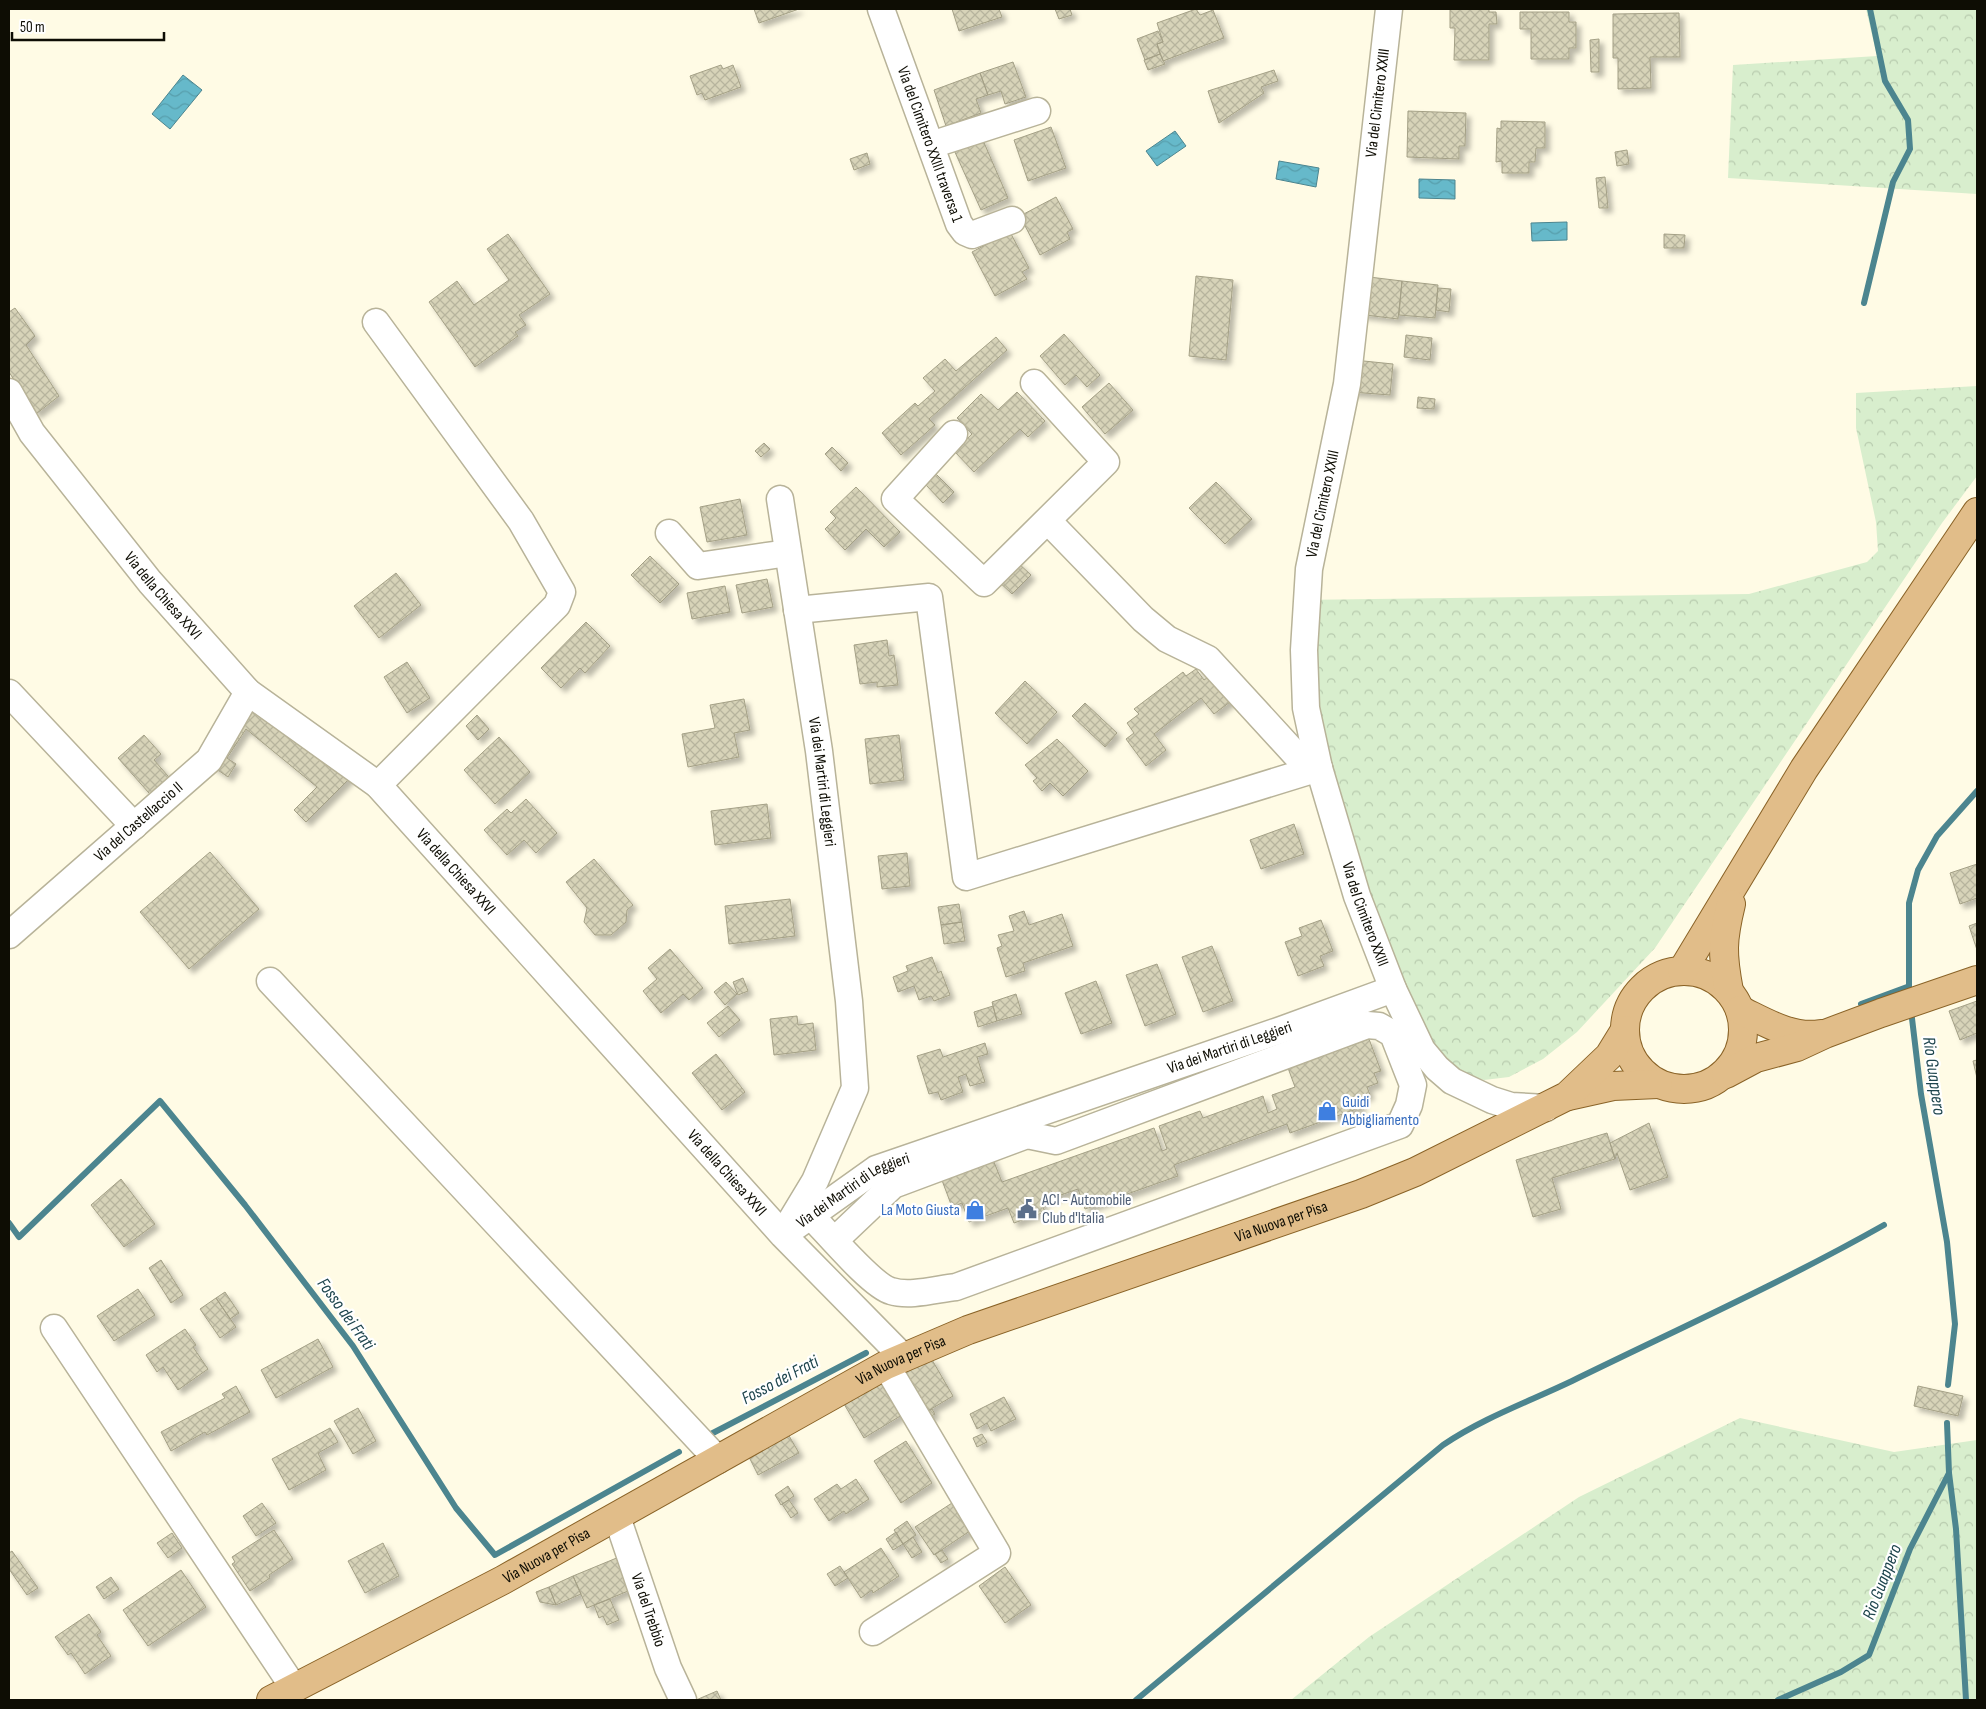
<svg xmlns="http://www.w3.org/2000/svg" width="1986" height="1709" viewBox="0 0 1986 1709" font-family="'Sofia Sans Condensed',sans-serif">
  <defs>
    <pattern id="forest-crowns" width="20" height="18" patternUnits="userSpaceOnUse" patternTransform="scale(1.25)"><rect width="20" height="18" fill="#d8eecd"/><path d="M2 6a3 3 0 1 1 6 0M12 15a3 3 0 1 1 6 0" fill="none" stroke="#b8cbae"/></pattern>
    <pattern id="water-waves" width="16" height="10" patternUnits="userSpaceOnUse" patternTransform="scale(1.25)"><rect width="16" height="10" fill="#66b9ca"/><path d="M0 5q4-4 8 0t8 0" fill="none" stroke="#579eac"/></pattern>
    <pattern id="building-cross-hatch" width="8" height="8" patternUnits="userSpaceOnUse" patternTransform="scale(1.25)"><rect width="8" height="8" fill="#d7d3b8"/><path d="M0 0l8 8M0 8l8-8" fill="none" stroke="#b7b49d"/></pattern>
    <filter id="shadow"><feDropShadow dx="4.5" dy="4.5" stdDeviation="2.5" flood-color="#0004"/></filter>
  </defs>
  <rect width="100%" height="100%" fill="#fffbe5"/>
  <path fill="url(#forest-crowns)" d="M1866,9H1977V194L1728,178L1733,65L1877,56Z
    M1977,386V476L1942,523L1655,948L1577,1032L1543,1059L1509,1077L1484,1080L1458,1072L1434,1050L1310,785L1291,697L1298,600L1749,594L1867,562L1878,551L1876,522L1856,428V393Z
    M1740,1418L1894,1452L1977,1440V1700H1291L1369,1637L1579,1497Z"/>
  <path fill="url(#water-waves)" stroke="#4c858f" d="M183,75L202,90L170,129L152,114Z
    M1175,131L1186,146L1157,166L1146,151Z
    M1279,161L1319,168L1316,187L1276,179Z
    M1419,179L1455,180V199L1419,198Z
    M1567,222V240L1532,241L1531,223Z"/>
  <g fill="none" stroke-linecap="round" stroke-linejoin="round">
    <path stroke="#4c858f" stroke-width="6" d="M1864,303L1893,182L1910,149L1908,120L1885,81L1870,9
      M1909,997V903L1918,870L1937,836L1977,791
      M1861,1004L1907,987
      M1911,1010L1921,1094L1947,1242L1955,1324L1948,1385
      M9,1223L19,1237L160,1101L245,1205L353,1346L456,1508L495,1555L679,1452
      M709,1435L866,1353
      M1949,1473L1956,1529L1966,1700
      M1136,1700L1443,1445C1483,1418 1528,1402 1572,1381C1676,1330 1783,1282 1884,1225
      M1778,1700L1841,1672L1869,1655L1910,1549L1949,1473L1947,1423"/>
  </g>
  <path fill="url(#building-cross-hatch)" stroke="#a4a086" filter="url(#shadow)" d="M754,9H799L759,23Z
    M952,9H999L1002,17L959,31Z
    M1055,9H1070L1072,15L1059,19Z
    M1196,9L1200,15L1213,10L1224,38L1163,61L1157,44L1163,42L1157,23Z
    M1450,9H1489V12H1496L1497,24H1489V60H1454L1455,28H1450Z
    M1520,12H1569V22H1576V48H1569V59H1531V29H1520Z
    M1679,13L1680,57H1650L1651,88L1618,89V58H1613V14Z
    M1158,31L1163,42L1157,44L1160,54L1145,60L1137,39Z
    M1599,39V72H1591L1590,40Z
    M1160,54L1165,64L1148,70L1144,60Z
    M1013,62L1026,97L1005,104L1001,91L988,95L980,73Z
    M721,65L723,69L733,65L741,87L705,100L702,93L697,95L690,76Z
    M1274,70L1278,81L1261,87L1264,93L1219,123L1208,91Z
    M980,73L988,95L976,99L981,113L946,126L934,90Z
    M1408,111L1466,113L1465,146H1459V159L1407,157Z
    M1501,121L1545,122V148H1536L1535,162H1529V173H1502V161L1496,162L1497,128L1501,129Z
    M1051,127L1066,168L1028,181L1014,140Z
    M982,138L1008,198L981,210L954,150Z
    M1627,150L1629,164L1617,166L1615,152Z
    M867,153L870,164L854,170L850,159Z
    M1605,177L1608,208H1599L1596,178Z
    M1056,197L1073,229L1067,232L1070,239L1040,255L1020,216Z
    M1010,232L1029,268L1022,272L1027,279L995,296L972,252Z
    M508,234L550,294L519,315L526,325L515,332L518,336L475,367L429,302L457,281L474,305L509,280L487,249Z
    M1664,234L1685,235L1684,248H1664Z
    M1196,276L1233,280L1226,360L1189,356Z
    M1361,276L1402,281L1398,319L1357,314Z
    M1402,281L1438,285L1435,318L1399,315Z
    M1438,288L1451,289L1449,312L1436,310Z
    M15,308L35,336L26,345L59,396L36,414L9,372V312Z
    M1064,334L1100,375L1087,387L1076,375L1065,385L1040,356Z
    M1406,335L1432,338L1430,360L1404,357Z
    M996,337L1007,350L929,419L935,425L901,455L882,433L915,403L918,406L935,391L923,378L945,359L956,371Z
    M1354,360L1393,364L1390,395L1351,392Z
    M1109,383L1133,410L1105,434L1082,407Z
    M1017,392L1045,421L1028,437L1020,429L974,472L954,451L972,434L957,418L981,394L998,410Z
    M1418,397L1435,399L1434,409L1417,408Z
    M764,443L770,449L761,457L755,451Z
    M832,447L848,463L841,471L825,454Z
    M935,473L954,492L943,503L925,484Z
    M1216,482L1252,519L1225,544L1189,508Z
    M856,487L900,532L884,547L866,529L845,550L825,529L836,518L830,512Z
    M740,499L747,535L707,542L700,507Z
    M650,556L679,584L660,603L631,575Z
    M1016,561L1031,575L1012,594L997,580Z
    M396,573L421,605L379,638L354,606Z
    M767,579L773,607L742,613L736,585Z
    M725,586L730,612L692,619L687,593Z
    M586,622L610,646L585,673L580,668L561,688L541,668Z
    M887,640L889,656L894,655L898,685L877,687V682L860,684L854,645Z
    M407,662L430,698L407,713L384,677Z
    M1196,669L1204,680L1214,673L1234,699L1214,714L1201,698L1154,734L1166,750L1146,766L1126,739L1134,733L1127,723L1139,714L1134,709L1183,672L1186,676Z
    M1025,681L1057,712L1027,744L995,713Z
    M744,699L750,730L734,733L739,757L688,767L682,734L715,728L710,705Z
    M1085,703L1117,733L1105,747L1072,716Z
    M247,705L353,775L306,822L294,810L317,787L246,729L227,758L236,764L228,777L209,764Z
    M477,715L489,729L478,740L466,726Z
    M144,735L161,754L154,760L175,784L156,801L118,758Z
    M899,735L904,780L870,784L865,739Z
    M499,737L530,772L495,804L464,770Z
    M1057,739L1088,771L1063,796L1050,783L1042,791L1033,781L1037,778L1025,765Z
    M526,799L557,833L536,853L524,840L507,855L484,830L507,809L511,813Z
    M767,804L771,838L715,845L711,811Z
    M1294,824L1304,854L1261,869L1250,840Z
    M210,852L259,909L189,969L140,912Z
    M907,853L910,886L882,889L878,856Z
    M594,859L633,905L627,910L626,922L611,935H595L584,922L587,908L566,882Z
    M1977,864V898L1960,904L1950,873Z
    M790,899L795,936L729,944L725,906Z
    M959,904L962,922L941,925L938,907Z
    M1024,911L1029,925L1062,914L1073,946L1023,963L1025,971L1006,977L997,948L1002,946L998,935L1014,931L1009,916Z
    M1321,920L1333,951L1320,956L1324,966L1298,976L1285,942L1302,936L1299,928Z
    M962,922L965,941L944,944L941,925Z
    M1977,923V950L1969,926Z
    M1212,946L1233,1001L1203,1012L1182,957Z
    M670,949L703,988L689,1000L683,994L661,1013L643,991L657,979L648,968Z
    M932,957L938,973L941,971L950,995L934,1001L931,996L919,1000L914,986L898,992L893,977L908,971L906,966Z
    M1157,964L1176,1014L1145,1026L1126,975Z
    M743,978L748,991L738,995L733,982Z
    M1096,981L1112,1023L1081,1034L1065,993Z
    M726,982L737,994L725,1005L714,992Z
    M1016,994L1022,1014L997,1021L992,1002Z
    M1977,1001V1033L1960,1040L1949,1011Z
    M728,1006L740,1020L719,1037L707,1023Z
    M993,1006L997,1021L978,1027L974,1012Z
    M797,1016L798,1025L813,1023L816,1050L774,1055L770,1019Z
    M1369,1039L1381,1071L1374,1073L1378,1083L1367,1087L1370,1095L1359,1099L1362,1107L1290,1133L1287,1124L1174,1165L1178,1176L1085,1209L1078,1189L1041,1202L1045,1212L1014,1223L1008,1208L969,1222L962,1203L952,1207L940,1175L992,1157L1002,1182L1154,1128L1162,1151L1167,1149L1159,1126L1200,1111L1203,1118L1263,1096L1268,1113L1277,1109L1272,1095L1295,1087L1288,1068Z
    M985,1043L988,1054L977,1057L985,1082L970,1086L966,1074L958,1077L963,1092L941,1100L938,1092L929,1094L917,1056L940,1049L943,1057Z
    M716,1054L745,1092L722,1110L692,1073Z
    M1977,1060V1078L1973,1061Z
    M1649,1123L1668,1177L1630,1190L1617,1153L1615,1159L1610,1143Z
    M1607,1133L1615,1159L1552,1178L1561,1209L1533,1217L1516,1160Z
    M121,1179L155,1224L124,1247L91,1205Z
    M161,1260L183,1295L171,1303L149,1268Z
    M138,1289L155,1315L114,1341L97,1316Z
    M225,1292L239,1313L230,1319L216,1298Z
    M216,1298L236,1327L220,1338L200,1309Z
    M185,1329L196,1345L193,1347L208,1369L178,1390L163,1367L157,1372L146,1355Z
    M318,1339L333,1367L276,1398L261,1370Z
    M931,1358L953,1396L921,1415L898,1377Z
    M882,1381L902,1415L864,1438L844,1404Z
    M236,1386L250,1412L207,1435L205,1432L171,1451L161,1432L225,1398L222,1394Z
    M1918,1386L1963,1396L1958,1416L1914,1406Z
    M1004,1397L1016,1419L991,1431L987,1423L977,1429L970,1414Z
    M358,1408L376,1441L353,1454L334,1421Z
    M932,1409L935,1414L924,1420L921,1415Z
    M330,1428L338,1442L318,1453L326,1470L289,1490L272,1459Z
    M788,1434L799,1453L758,1475L748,1455Z
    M982,1434L987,1442L977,1447L973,1438Z
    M906,1441L932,1483L901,1503L874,1461Z
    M856,1479L869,1499L846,1514L844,1511L829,1521L814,1499L837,1484L841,1489Z
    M788,1486L794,1496L781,1505L775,1495Z
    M789,1500L798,1513L791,1518L782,1504Z
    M262,1503L276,1523L256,1536L243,1516Z
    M952,1503L970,1531L934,1555L915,1527Z
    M907,1521L916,1535L903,1544L894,1530Z
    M274,1530L293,1559L269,1575L270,1578L250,1591L232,1564L235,1562L232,1557Z
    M896,1532L903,1544L893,1550L886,1539Z
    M172,1533L182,1548L168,1558L157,1543Z
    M913,1537L922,1552L912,1558L903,1544Z
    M383,1543L399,1576L365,1593L348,1561Z
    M881,1548L899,1576L873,1593L872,1590L861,1598L844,1572Z
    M942,1550L948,1559L941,1563L935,1554Z
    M12,1551L38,1588L27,1595L9,1569V1553Z
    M619,1557L633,1589L587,1608L573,1576Z
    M840,1566L848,1578L835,1586L827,1574Z
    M1005,1567L1031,1605L1005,1623L979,1586Z
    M181,1570L206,1607L148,1646L123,1610Z
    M573,1576L581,1594L556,1605L549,1587Z
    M111,1577L119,1589L104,1599L96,1587Z
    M549,1587L556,1605L540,1602L536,1592Z
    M610,1599L619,1620L607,1625L603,1616L599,1618L594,1605Z
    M89,1614L101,1632L97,1635L111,1656L85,1674L71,1653L68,1655L55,1637Z
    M717,1691L721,1700H696Z"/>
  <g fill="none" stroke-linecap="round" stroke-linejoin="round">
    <defs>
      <g id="minor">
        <path id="s1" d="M881,9L959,224L965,232L972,235L1012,220"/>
        <path id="s2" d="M1389,9L1347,384L1309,569L1304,650L1306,708L1319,768L1357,896L1393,989L1422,1050L1437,1068L1452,1081L1492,1100L1511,1106L1546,1108"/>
        <path d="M931,145L1037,111"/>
        <path d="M376,322L521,521L562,592L557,605L378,785"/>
        <path id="s3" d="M9,392L32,433L150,582L248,692L378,785L783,1235L904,1358"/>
        <path d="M954,434L895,499L984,583L1106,462L1034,383"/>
        <path id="s4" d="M780,499L819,751L849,1001L855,1088L815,1181L786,1229"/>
        <path d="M1048,521L1143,619L1167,639L1208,659L1297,756L1319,768"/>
        <path d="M669,533L698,566L788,553"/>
        <path d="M797,610L929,597L966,877L1319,768"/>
        <path d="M9,693L134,826"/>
        <path id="s5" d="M9,935L209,760L248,692"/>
        <path d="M270,981L718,1460"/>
        <path d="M810,1215C827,1232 872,1286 891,1291C910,1297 937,1289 956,1287L1400,1125L1409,1105L1413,1085L1393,1034L1379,1026L1367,1025L1056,1141L1027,1135L893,1185L835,1240"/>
        <path id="s6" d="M796,1226L876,1169L1281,1030L1393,989"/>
        <path d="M54,1328L294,1688"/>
        <path id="s7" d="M617,1517L668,1668L683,1700"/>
        <path d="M873,1632L997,1553L886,1365"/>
      </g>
      <g id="major">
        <circle cx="1684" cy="1030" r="59"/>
        <path d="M1682,971L1804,769L1977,512"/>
        <path d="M1729,991C1722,954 1722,941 1731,904"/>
        <path d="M1740,1010C1765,1022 1792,1039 1821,1034"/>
        <path d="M1726,1074L1756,1058L1797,1047L1825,1034L1881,1013L1977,980"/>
        <path d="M1568,1096L1613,1086L1658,1084"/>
        <path id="s8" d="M271,1700L503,1580L886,1365L968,1330L1361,1194L1415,1172L1567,1096L1609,1056L1625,1030"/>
      </g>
    </defs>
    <use href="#minor" stroke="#b8b399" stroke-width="29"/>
    <use href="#major" stroke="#8a6327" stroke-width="30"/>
    <use href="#minor" stroke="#fff" stroke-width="26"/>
    <use href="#major" stroke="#e1bd89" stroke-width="28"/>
  </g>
  <defs>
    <symbol id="shop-bare" viewBox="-9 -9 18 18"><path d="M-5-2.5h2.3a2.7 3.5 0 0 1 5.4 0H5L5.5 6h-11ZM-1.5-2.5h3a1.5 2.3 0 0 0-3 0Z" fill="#3f7fe0" stroke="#fff" stroke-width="2.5" paint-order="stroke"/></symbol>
    <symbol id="civic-bare" viewBox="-9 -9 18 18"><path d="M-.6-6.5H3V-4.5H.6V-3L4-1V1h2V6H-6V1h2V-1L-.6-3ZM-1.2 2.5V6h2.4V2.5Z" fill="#5c6f8a" stroke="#fff" stroke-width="2.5" paint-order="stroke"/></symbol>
  </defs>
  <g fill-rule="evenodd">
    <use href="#shop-bare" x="1313" y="1097" width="28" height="28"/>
    <use href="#civic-bare" x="1013" y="1195" width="28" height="28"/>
    <use href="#shop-bare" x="961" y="1196" width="28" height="28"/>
  </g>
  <g text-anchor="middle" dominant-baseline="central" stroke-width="4.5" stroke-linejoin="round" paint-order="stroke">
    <g font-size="16" fill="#0e0d04" stroke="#fff">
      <text transform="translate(1378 103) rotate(-83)">Via del Cimitero XXIII</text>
      <text stroke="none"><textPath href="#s1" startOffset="144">Via del Cimitero XXIII traversa 1</textPath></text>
      <text transform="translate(1323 504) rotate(-78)">Via del Cimitero XXIII</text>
      <text stroke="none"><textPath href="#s3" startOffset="256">Via della Chiesa XXVI</textPath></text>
      <text stroke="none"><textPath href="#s4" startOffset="286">Via dei Martiri di Leggieri</textPath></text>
      <text stroke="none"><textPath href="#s5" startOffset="172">Via del Castellaccio II</textPath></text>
      <text stroke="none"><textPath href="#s3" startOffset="661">Via della Chiesa XXVI</textPath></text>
      <text stroke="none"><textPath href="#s2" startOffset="920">Via del Cimitero XXIII</textPath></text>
      <text stroke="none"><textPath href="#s6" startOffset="472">Via dei Martiri di Leggieri</textPath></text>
      <text stroke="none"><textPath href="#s3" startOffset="1066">Via della Chiesa XXVI</textPath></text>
      <text stroke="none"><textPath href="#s6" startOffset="68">Via dei Martiri di Leggieri</textPath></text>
      <text stroke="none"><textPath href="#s8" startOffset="1121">Via Nuova per Pisa</textPath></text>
      <text stroke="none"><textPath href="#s8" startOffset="716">Via Nuova per Pisa</textPath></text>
      <text stroke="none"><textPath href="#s8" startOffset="311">Via Nuova per Pisa</textPath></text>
      <text stroke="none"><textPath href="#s7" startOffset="98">Via del Trebbio</textPath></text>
    </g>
    <g font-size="16" fill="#366cbe" stroke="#fff" text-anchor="start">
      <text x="1342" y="1102">Guidi<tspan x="1342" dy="18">Abbigliamento</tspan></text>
      <text x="960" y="1210" text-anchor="end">La Moto Giusta</text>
    </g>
    <g font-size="16" fill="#4e5e75" stroke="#fff" text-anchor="start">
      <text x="1042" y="1200">ACI - Automobile<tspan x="1042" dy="18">Club d'Italia</tspan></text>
    </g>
    <g font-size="18" font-style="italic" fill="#1e454d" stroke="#fff">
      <text transform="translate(1934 1076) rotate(82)">Rio Guappero</text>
      <text transform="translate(346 1314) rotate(54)">Fosso dei Frati</text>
      <text transform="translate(780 1380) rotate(-28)">Fosso dei Frati</text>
      <text transform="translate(1882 1582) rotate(-69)">Rio Guappero</text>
    </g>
  </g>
  <rect width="1986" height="1709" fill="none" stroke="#0e0d04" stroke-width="20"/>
  <path d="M12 32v8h152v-8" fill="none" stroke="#0e0d04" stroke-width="2.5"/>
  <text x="20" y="32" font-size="15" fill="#0e0d04" stroke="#ffffff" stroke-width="4" paint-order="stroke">50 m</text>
</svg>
